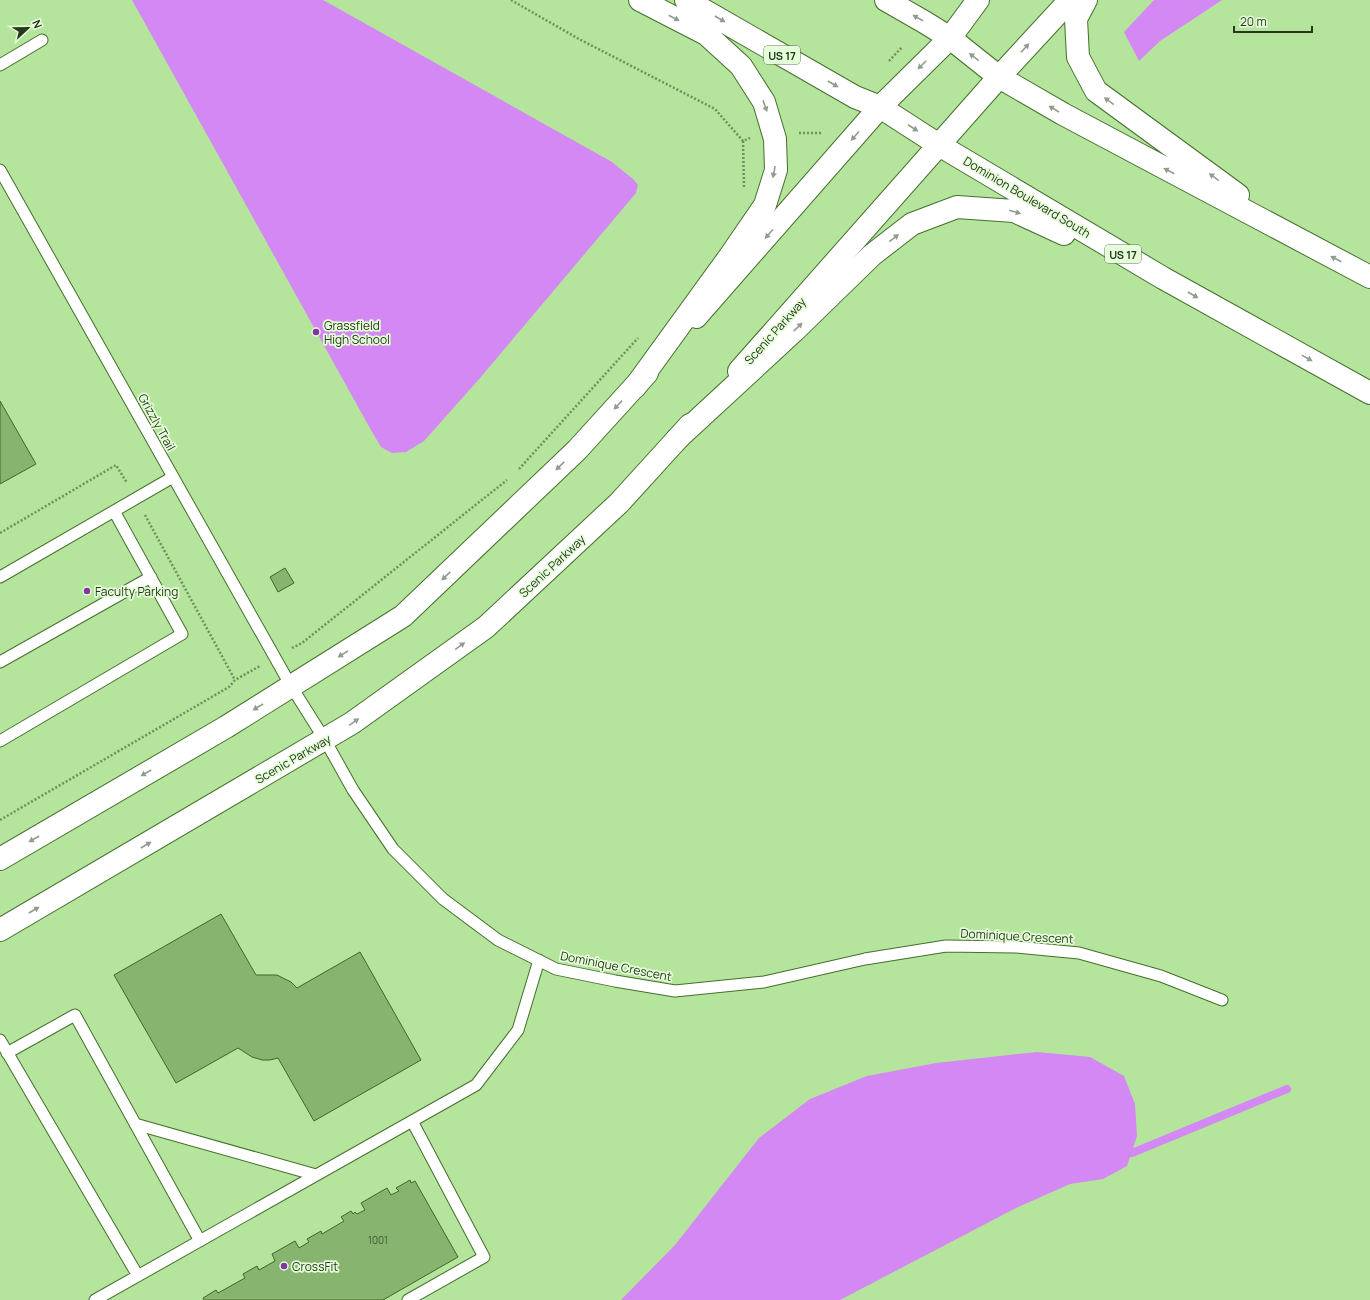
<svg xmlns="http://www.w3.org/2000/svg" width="1370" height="1300" viewBox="0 0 1370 1300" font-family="Manrope,sans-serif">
  <rect width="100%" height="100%" fill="#b5e49c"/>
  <path fill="#d388f3" d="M132,0H323L612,162L633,179L638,185L636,193L480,378L424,441L406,452L392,453L381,447L371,430Z
    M1154,0H1222L1160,41L1139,61L1124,32Z
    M1037,1052L1090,1057L1124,1076L1135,1104L1137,1136L1127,1166L1103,1179L1070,1184L1014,1209L840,1300H621L675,1245L759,1138L810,1099L867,1076L936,1063Z"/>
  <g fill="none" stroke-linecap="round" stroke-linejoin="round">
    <path stroke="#d388f3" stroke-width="8" d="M1132,1153L1287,1089"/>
  </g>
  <path fill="#87b46f" stroke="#406826" d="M0,401L36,464L0,484Z
    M285,568L294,583L278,592L270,577Z
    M221,914L256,975H277L291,982L297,988L360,952L421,1060L314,1121L278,1058L270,1060H262L252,1057L238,1048L176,1083L114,975Z
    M410,1180L411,1183L415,1181L458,1257L383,1300H204L203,1298L216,1290L218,1293L245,1278L243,1274L257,1266L259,1270L275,1261L272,1254L295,1241L299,1248L309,1242L307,1239L321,1231L322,1234L344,1221L341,1217L351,1211L353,1214L355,1212L357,1214L365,1210L361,1203L387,1188L391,1195L399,1191L396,1188Z"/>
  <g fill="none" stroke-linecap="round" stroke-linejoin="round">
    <defs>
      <path id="service" d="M0,65L42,40
        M0,170L291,686L325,740L353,790L393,849L443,899L498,940L556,969L615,981L675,991L764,982L865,959L946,946L1016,947L1079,953L1161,976L1222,1000
        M0,577L173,477
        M0,662L151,577
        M0,741L182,634L114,511
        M0,1040L138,1276
        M7,1053L75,1015L200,1241
        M135,1124L316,1175
        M95,1300L476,1085L518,1030L539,960
        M408,1300L484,1257L412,1121"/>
      <path id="tertiary" d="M696,317L880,107L950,38L978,0
        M739,371L999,77L1070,0
        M0,859L226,727L403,616L577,450L647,373
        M0,930L352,723L486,627L619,503L690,425"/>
      <path id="trunk" d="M686,0L855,97L880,107L939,145L1163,278L1370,393
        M886,0L926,23L950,38L999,77L1063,114L1370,277
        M1086,0L1076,19L1078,57L1096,91L1238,195
        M635,387L730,256L765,205L776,170L775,139L764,102L741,66L706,34L640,0
        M677,439L794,331L872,255L912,224L957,207L1014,211L1064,234"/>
    </defs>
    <use href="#service" stroke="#456f2c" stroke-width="13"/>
    <use href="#tertiary" stroke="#456f2c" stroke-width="24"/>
    <use href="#trunk" stroke="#456f2c" stroke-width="24"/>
    <path stroke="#6f905e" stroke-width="2.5" stroke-dasharray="2 2" stroke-linecap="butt" d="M511,0L577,38L715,109L743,141
      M889,61L902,47
      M799,133H823
      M744,187L743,141L750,138
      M519,469L638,338
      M145,515L235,680
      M0,533L116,465L127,483
      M292,648L302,643L507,480
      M0,820L229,687L235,680L260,666"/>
    <use href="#service" stroke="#fff" stroke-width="11"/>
    <use href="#tertiary" stroke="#fff" stroke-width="22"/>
    <use href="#trunk" stroke="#fff" stroke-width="22"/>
  </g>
  <defs><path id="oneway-solid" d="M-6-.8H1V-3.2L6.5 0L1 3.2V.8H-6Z"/></defs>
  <g fill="#929c8e">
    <use href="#oneway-solid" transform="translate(674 18) rotate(27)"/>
    <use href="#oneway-solid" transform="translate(918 18) rotate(-151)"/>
    <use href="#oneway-solid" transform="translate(720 19) rotate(30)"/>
    <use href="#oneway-solid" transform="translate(1025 48) rotate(-47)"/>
    <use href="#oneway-solid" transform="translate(974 57) rotate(-142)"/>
    <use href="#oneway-solid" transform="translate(922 65) rotate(135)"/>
    <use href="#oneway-solid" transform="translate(833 84) rotate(30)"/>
    <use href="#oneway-solid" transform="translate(1109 101) rotate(-144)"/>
    <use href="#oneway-solid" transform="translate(765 106) rotate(70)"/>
    <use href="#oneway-solid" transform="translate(1054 109) rotate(-149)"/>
    <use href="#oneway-solid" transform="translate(913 128) rotate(33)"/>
    <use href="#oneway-solid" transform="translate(855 136) rotate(131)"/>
    <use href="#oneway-solid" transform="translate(1169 171) rotate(-152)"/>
    <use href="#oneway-solid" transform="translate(774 172) rotate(101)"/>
    <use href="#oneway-solid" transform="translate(1214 177) rotate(-144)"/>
    <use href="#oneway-solid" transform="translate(1015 212) rotate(16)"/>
    <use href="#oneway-solid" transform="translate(769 234) rotate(131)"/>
    <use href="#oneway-solid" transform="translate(894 238) rotate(-38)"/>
    <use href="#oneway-solid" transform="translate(1336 259) rotate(-153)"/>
    <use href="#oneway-solid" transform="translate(1193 295) rotate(30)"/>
    <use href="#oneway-solid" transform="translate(798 327) rotate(-44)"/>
    <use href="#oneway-solid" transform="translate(1307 358) rotate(29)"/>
    <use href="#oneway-solid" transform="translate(618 405) rotate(133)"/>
    <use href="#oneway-solid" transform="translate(560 466) rotate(136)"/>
    <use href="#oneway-solid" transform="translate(446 576) rotate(136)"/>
    <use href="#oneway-solid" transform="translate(460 646) rotate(-36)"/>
    <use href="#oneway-solid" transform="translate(343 654) rotate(148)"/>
    <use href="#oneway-solid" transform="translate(258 707) rotate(148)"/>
    <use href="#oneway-solid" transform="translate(354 722) rotate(-34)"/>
    <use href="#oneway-solid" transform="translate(146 773) rotate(150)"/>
    <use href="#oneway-solid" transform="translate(34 839) rotate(150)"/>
    <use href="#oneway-solid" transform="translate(146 845) rotate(-30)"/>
    <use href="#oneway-solid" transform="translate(34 910) rotate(-30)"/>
  </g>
  <g fill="#8433a3" stroke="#e5fdd9" stroke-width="1.5">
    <circle cx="316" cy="332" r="4"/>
    <circle cx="87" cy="591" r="4"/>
    <circle cx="284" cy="1266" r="4"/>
  </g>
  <g text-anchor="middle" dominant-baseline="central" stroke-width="3.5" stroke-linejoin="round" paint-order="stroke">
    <g font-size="10" fill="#3e5731">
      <text x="378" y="1240">1001</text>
    </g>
    <g fill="#e5fdd9" stroke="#5f7355" stroke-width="1">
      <rect x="764" y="46" width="36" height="18" rx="3"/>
      <rect x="1105" y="245" width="36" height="18" rx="3"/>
    </g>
    <g font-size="11" font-weight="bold" fill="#26381c">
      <text x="782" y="55">US 17</text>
      <text x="1123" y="254">US 17</text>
    </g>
    <g font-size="12" fill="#26381c" stroke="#e5fdd9">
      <text transform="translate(1027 197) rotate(31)">Dominion Boulevard South</text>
      <text transform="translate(775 331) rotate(-48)">Scenic Parkway</text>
      <text transform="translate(157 422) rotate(61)">Grizzly Trail</text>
      <text transform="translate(552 566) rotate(-43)">Scenic Parkway</text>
      <text transform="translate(293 759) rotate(-30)">Scenic Parkway</text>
      <text transform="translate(1017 936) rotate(3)">Dominique Crescent</text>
      <text transform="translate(616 966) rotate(11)">Dominique Crescent</text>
    </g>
    <g font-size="12" fill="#26381c" stroke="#e5fdd9" text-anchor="start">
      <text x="324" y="325">Grassfield<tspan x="324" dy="14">High School</tspan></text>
      <text x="95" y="591">Faculty Parking</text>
      <text x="292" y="1266">CrossFit</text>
    </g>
  </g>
  <g transform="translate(28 28) rotate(68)" stroke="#e5fdd9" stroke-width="3" paint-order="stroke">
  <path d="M0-3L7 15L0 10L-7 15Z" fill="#26381c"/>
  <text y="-6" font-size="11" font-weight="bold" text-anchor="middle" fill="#26381c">N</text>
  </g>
  <path d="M1234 26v6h78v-6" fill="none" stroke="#26381c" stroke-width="2"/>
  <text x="1240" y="26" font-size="12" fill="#26381c" stroke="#e5fdd9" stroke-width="3" paint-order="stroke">20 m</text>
</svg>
